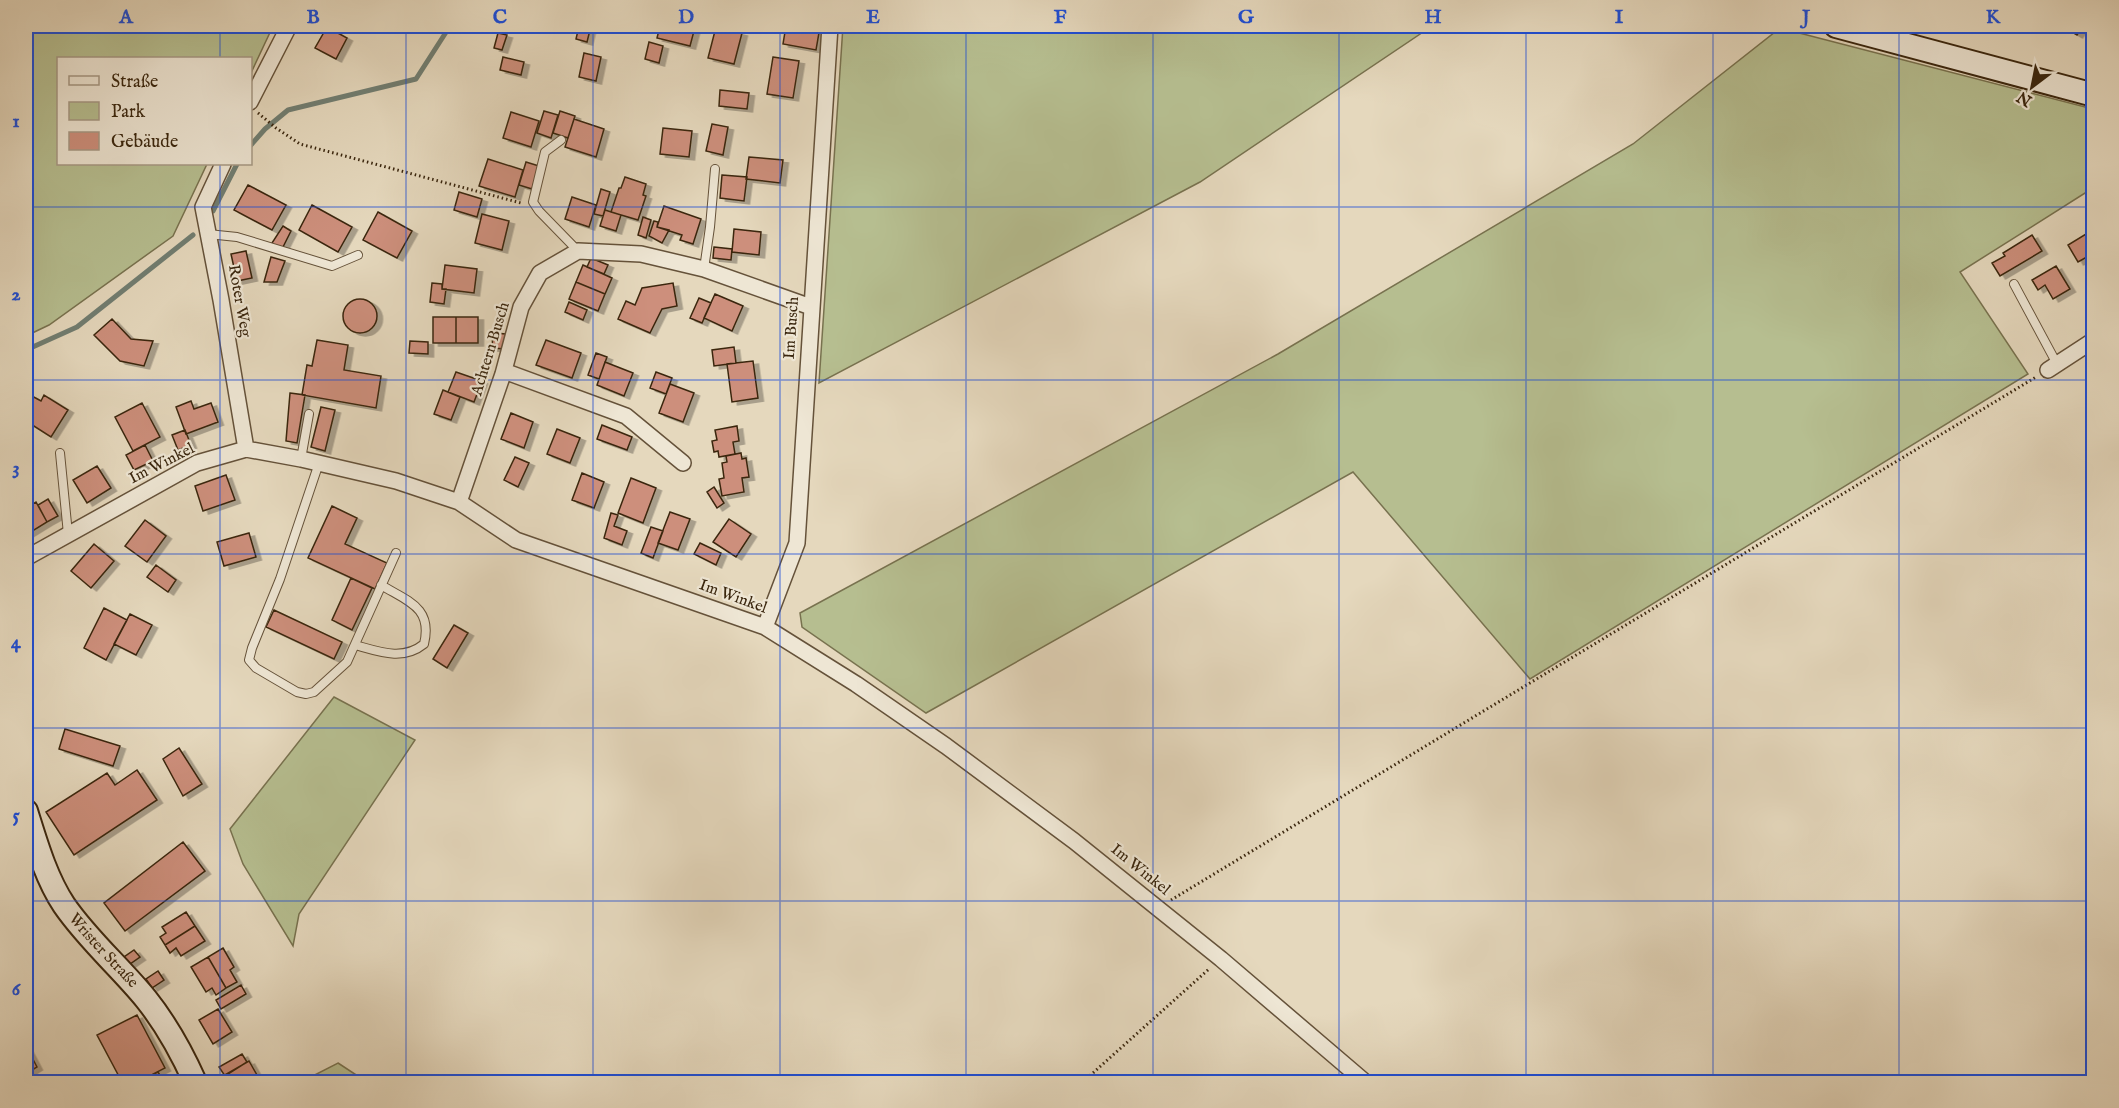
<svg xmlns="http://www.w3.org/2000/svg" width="2119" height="1108" viewBox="0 0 2119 1108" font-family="'IM FELL English',serif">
  <defs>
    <filter id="shadow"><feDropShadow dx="5.5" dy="3" stdDeviation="0" flood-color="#0004"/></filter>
  </defs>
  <rect width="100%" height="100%" fill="#e5d8bd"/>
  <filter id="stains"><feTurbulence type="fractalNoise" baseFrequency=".00333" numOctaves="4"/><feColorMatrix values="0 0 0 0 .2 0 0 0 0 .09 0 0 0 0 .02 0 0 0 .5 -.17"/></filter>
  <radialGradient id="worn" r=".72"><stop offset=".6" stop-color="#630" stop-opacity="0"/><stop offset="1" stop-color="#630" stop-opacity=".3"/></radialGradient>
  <path fill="#b6be90" stroke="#78724f" stroke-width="1.5" d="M75,26H273L251,73L250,58H58V164H207L173,236L49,325L26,336V29L58,32Z
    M843,26H1432L1200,182L819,383Z
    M1780,28L2093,109V188L1960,272L2028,374L1530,679L1353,472L926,713L802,627L800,613L1278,354L1633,144Z
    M334,697L415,740L299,914L293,946L243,864L230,829Z
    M338,1063L367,1082H301Z"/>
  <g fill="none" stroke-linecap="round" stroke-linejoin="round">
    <path stroke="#717e72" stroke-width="5" d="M250,146L265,129L288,110L416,79L450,26
      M213,211L237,164
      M26,350L77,327L193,235"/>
  </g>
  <path fill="#cd8f7c" stroke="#3a260e" stroke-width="1.5" filter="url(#shadow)" d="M579,26H591L587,42L576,39Z
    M660,26H685V28L694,31L690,46L657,38Z
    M786,26L820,27L816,50L783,44Z
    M2062,26H2083L2077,35Z
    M327,27L347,38L336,59L315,48Z
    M716,27L742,33L734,64L708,58Z
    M498,33L507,35L502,50L494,48Z
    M649,42L663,46L659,63L645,59Z
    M584,53L601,57L596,81L579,77Z
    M503,57L524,62L521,75L500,70Z
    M773,57L799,61L793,98L767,94Z
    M720,90L749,93L747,109L719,106Z
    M544,111L558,115L551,138L537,133Z
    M560,111L575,116L568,138L553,133Z
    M511,112L539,121L531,147L503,138Z
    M574,119L604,129L596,157L565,147Z
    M712,124L728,127L723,155L706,151Z
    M663,128L692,131L689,157L660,154Z
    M749,157L783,160L780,183L746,179Z
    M488,159L523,170L515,197L479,186Z
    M526,162L539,166L532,189L519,185Z
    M722,175L747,177L744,201L720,198Z
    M625,177L646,184L643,195L646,196L638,220L611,212L619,188H621Z
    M248,185L286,205L272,230L234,210Z
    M601,189L610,192L603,216L594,214Z
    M459,192L482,199L477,217L454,210Z
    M572,197L596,205L589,227L565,219Z
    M312,205L352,227L338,252L299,230Z
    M664,206L701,219L693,244L680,240L682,235L657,227Z
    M605,210L621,215L616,231L600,226Z
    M378,212L412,231L397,258L363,240Z
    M482,214L509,221L502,250L475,243Z
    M643,217L651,220L646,238L638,235Z
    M654,221L658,222L657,227L669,230L662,243L649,236Z
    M283,226L291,231L283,247L270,246Z
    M734,229L761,232L759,255L732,252Z
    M2086,234L2094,246V253L2078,262L2068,245Z
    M2032,235L2042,251L2000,276L1992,263L2005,256L2003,253Z
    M714,247L732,249L731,260L713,258Z
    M246,251L252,278L237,281L231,254Z
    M271,257L285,261L277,282H264Z
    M591,258L608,265L604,274L587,267Z
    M445,265L477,269L474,293L442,289Z
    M583,265L612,278L605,294L576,282Z
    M2056,266L2070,289L2053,299L2045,285L2038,290L2032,280Z
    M576,282L605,294L598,311L569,299Z
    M432,283L442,284V289H446L444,304L430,302Z
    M673,283L677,306L662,309L650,333L618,319L626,301L635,305L642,288Z
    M715,294L743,306L732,331L704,318Z
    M699,298L711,303L702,323L690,318Z
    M343 316a17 17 0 1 1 34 0a17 17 0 1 1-34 0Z
    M569,302L587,310L583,320L565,312Z
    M433,317H456V343H433Z
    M456,317H478V343H456Z
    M112,319L131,339L153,341L144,366L120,361L94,335Z
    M493,333L506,334L505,349L492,348Z
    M317,340L348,345L344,370L381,376L376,408L302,395L307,365L312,366Z
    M546,340L581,353L572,378L536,365Z
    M410,341L428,342V354L409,353Z
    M734,347L736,363L714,366L712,350Z
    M596,353L607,357L599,379L588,375Z
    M753,361L758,398L732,402L727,364Z
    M605,362L633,373L624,396L597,385Z
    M456,372L482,381L474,402L448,392Z
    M656,372L672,378L666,394L650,388Z
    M670,384L694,393L683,422L659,413Z
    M443,390L460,397L451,420L434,414Z
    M290,393L305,395L297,443L286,441Z
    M30,395L41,401L44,395L68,410L51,437L26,421V402Z
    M191,401L194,409L211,403L218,422L186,434L176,407Z
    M142,403L160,437L133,451L115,417Z
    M321,407L335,410L325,451L311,447Z
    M511,413L533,422L524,448L501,439Z
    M602,425L632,437L627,450L597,439Z
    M737,426L739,441L733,442L735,454L719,457L718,451L714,452L712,441L717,440L715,430Z
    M557,429L580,438L570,463L547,454Z
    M185,430L191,445L178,450L172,435Z
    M145,445L153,461L134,470L126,455Z
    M741,453L742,459L746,458L749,477L742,478L744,492L722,496L719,479L724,478L722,463L727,462L726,456Z
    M515,457L529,463L518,487L504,480Z
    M97,466L111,488L87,503L73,480Z
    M582,473L604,482L594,508L572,500Z
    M226,475L235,500L203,511L195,486Z
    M631,478L656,488L643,523L618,513Z
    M714,487L724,503L717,508L707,492Z
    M48,499L58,516L47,522L38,505Z
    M26,502L28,507L36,502L47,522L26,535Z
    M332,506L357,518L345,544L387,563L375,589L308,558Z
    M670,512L690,519L678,550L658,543Z
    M611,513L618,515L614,526L627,531L622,545L604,538Z
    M729,519L751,534L736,557L713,542Z
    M145,520L166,536L147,562L125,546Z
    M651,527L663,531L653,558L641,553Z
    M249,533L256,557L224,566L217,542Z
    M700,543L721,553L716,565L694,554Z
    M94,544L114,561L91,588L71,571Z
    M156,565L176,580L168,592L147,577Z
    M351,578L372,588L352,630L332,620Z
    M104,608L127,620L106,660L84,648Z
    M274,610L342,642L334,659L266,627Z
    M130,614L152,625L136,655L114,644Z
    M454,625L468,633L447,668L433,659Z
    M65,729L120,746L113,766L59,749Z
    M179,748L202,784L183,796L163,759Z
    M137,770L157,800L74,855L46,812L107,773L115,785Z
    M183,842L205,871L125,931L104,903Z
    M186,912L195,926L165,945L160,937L166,933L162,927Z
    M195,926L205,941L181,956L176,948L170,953L165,945Z
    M223,948L234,967L230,970L237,982L226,988L208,957Z
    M134,950L140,957L130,964L124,957Z
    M208,957L226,988L216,995L212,988L206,992L191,967Z
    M158,971L164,980L152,988L146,979Z
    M241,985L246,994L221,1009L216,1000Z
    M218,1009L232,1032L213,1044L199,1020Z
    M137,1015L165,1068L138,1082H122L97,1035Z
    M26,1046L37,1067L26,1074Z
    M242,1054L247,1062L225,1076L219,1067Z
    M249,1061L261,1082H227L223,1076Z
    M158,1072L164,1082H138Z"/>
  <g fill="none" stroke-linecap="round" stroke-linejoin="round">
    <defs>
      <path id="lane" d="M561,140L545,152L533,202L539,211L578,251
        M208,234L237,237L332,266L358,255
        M704,269L710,227L715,169
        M2014,284L2057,364
        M60,453L68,534
        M301,459L309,414
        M319,463L280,579L252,648L249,660L256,668L297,692L306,694L314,692L347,662L396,553
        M355,645C380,652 403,661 424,644C433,607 407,601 381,585"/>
      <path id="street" d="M250,102L289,26
        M223,164L203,207L221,300L246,449
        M2048,370L2094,340
        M504,371L626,416L683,463
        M459,502L503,374L521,307L540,273L578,251L641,254L704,269L811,307
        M26,558L197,463L246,449L301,459L396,481L459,502L516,540L765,627L856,684L946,746L1074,841L1221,959L1365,1082
        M765,627L797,543L830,26"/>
      <g id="secondary">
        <path d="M1836,26L2094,95"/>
        <path id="s1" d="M26,811C36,843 46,878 64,905C88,940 120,967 146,999C166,1024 182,1053 195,1082"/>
      </g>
    </defs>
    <use href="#lane" stroke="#65523a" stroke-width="10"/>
    <use href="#street" stroke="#65523a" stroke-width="18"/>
    <use href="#secondary" stroke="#3a260e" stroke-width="26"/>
    <path stroke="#3a260e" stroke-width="3" stroke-dasharray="1.5 3" stroke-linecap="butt" d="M258,113L276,128L300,144L521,203
      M1171,900L2036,377
      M1083,1082L1210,968"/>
    <use href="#lane" stroke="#eee6d4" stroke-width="8"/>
    <use href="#street" stroke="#eee6d4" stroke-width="15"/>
    <use href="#secondary" stroke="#eee6d4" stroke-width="22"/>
  </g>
  <path fill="none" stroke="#1d4ed8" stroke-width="1.5" stroke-opacity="0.55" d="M220,26V58M406,26V1082M593,26V1082M780,26V1082M966,26V1082M1153,26V1082M1339,26V1082M1526,26V1082M1713,26V1082M1899,26V1082M220,164V1082M26,207H2094M26,380H2094M26,554H2094M26,728H2094M26,901H2094"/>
  <g text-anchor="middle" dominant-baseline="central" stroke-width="4.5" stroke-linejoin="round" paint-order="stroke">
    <g font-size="16" fill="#3a260e" stroke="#eee6d4">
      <text transform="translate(239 301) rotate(80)">Roter Weg</text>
      <text transform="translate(792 328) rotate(-86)">Im Busch</text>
      <text transform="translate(491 349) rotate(-73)">Achtern Busch</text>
      <text transform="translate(162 464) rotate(-27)">Im Winkel</text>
      <text transform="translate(733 597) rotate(20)">Im Winkel</text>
      <text transform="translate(1140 870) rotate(39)">Im Winkel</text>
      <text stroke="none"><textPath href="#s1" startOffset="162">Wrister Straße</textPath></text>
    </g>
  </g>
  <rect width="2119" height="1108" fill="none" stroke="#e5d8bd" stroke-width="66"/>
  <rect x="57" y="57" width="195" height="108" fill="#eee6d4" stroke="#a69985" stroke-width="1.5"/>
  <rect x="69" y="76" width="30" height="9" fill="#eee6d4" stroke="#a69985" stroke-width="1.5"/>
  <text x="111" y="87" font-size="18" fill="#3a260e">Straße</text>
  <rect x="69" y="102" width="30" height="18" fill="#b6be90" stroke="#a69985" stroke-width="1.5"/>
  <text x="111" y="117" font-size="18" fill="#3a260e">Park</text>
  <rect x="69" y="132" width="30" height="18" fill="#cd8f7c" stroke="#a69985" stroke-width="1.5"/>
  <text x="111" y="147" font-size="18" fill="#3a260e">Gebäude</text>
  <g transform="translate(2032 87) rotate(212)" stroke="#eee6d4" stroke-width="4.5" paint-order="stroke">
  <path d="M0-4.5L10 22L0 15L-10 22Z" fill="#3a260e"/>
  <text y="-9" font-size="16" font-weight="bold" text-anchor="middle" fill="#3a260e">N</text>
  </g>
  <rect x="33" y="33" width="2053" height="1042" fill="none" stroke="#1d4ed8" stroke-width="2"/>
  <g font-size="20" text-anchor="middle" font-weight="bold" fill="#1d4ed8">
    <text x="126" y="23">A</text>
    <text x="313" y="23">B</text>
    <text x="500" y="23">C</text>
    <text x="686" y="23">D</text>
    <text x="873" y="23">E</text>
    <text x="1060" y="23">F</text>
    <text x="1246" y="23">G</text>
    <text x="1433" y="23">H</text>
    <text x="1619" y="23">I</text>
    <text x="1806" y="23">J</text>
    <text x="1993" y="23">K</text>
    <text x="16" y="127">1</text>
    <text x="16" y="300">2</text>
    <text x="16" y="474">3</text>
    <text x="16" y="648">4</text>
    <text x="16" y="821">5</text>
    <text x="16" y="995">6</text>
  </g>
  <rect width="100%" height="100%" filter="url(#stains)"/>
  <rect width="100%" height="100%" fill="url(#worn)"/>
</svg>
